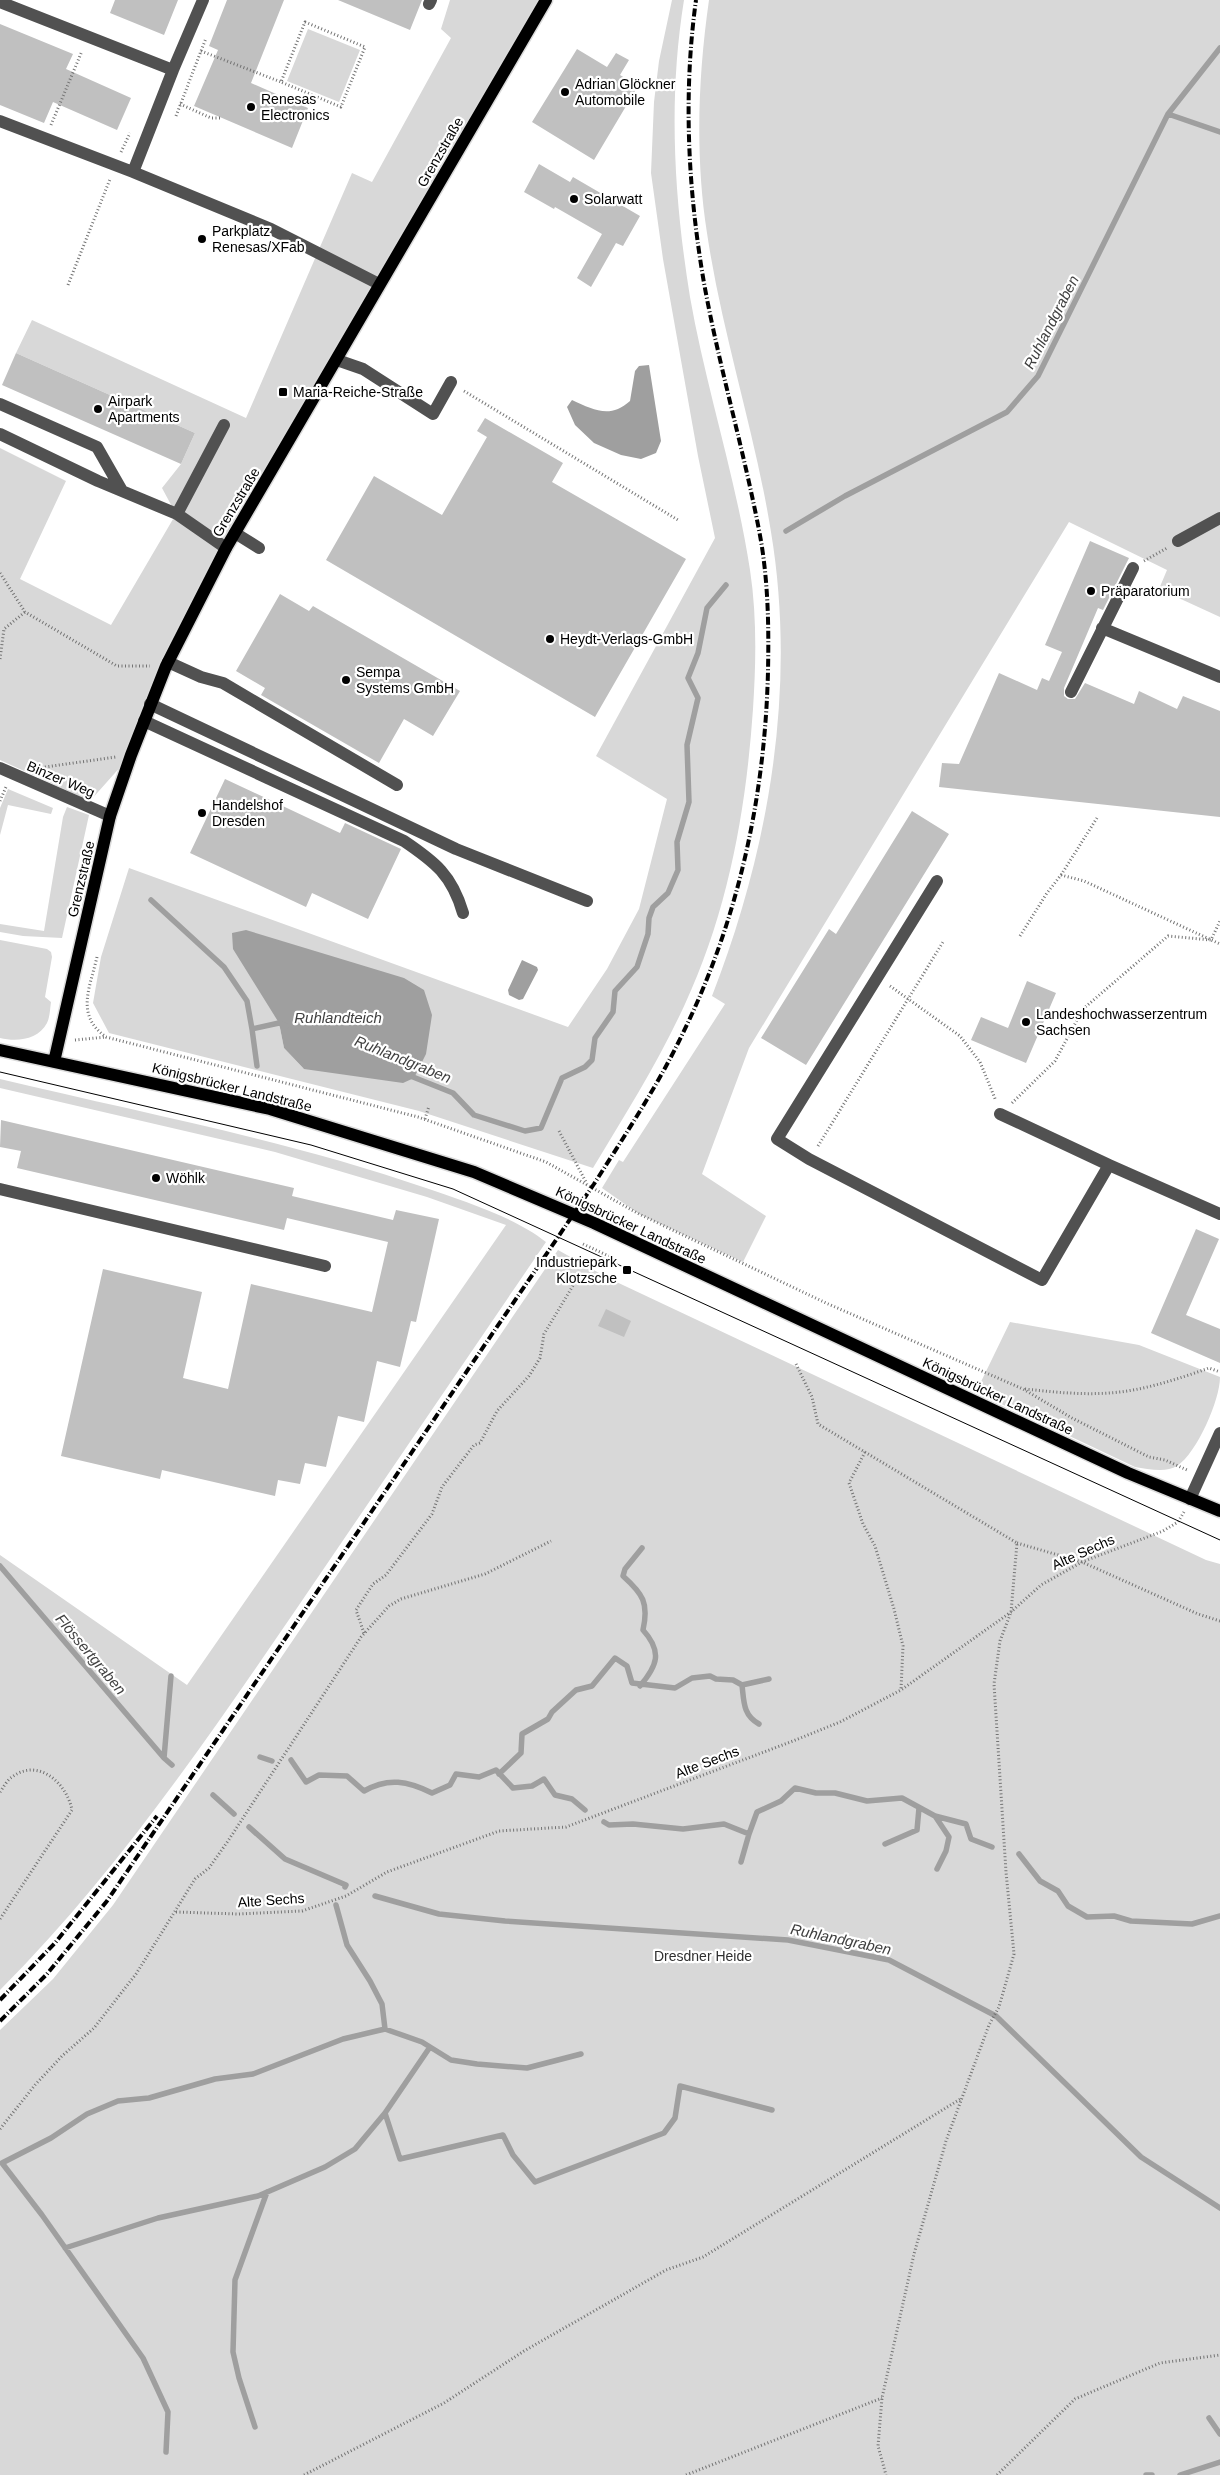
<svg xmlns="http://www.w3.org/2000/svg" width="1220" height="2475" viewBox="0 0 1220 2475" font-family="Helvetica,sans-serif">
  <rect width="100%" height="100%" fill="#fff"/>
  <path fill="#d8d8d8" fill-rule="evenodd" d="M450,0H546L226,548L131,755L90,801L0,760V448L66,481L20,579L111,625L176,514L162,488L181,464L195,433L16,353L32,320L246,418L352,173L372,182L451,38L441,29Z
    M672,0H684C668,99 674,198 690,297C706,388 736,478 750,570C757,616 756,663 753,709C746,811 728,911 685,1004C659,1061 625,1115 593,1168L419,1111L109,1033L93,1003L101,957L129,868L568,1027L607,969L639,909L667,799L596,756L715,538L698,456L663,259L651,173L654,102L659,61ZM279,1023L304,1069L284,1048Z
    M709,0H1220V617L1159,589L1167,570L1069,522L749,1048L702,1174L766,1216L743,1262L639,1214L602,1188L619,1160L623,1162L725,1004L712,996C769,850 797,688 771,532C755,432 722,334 707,233C695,156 698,77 709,0Z
    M308,29L360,50L339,102L287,81Z
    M8,789L53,808L51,814L8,805L0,835V808Z
    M67,807L89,815L62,938L23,936L0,932V924L44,931L63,817Z
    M0,940L47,949L51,952L52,957L45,997L51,1002C50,1008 50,1017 47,1023C38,1040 17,1042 0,1038Z
    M0,1079C142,1113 287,1140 426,1188C463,1201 515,1217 546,1242C463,1364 380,1486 297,1608C206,1741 114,1876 0,1990V1555L187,1685L506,1225L427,1197L275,1152L0,1088Z
    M558,1250L608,1278L1206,1560L1220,1564V2475H0V2030L53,1979L113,1905Z
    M1010,1322L1139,1345L1220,1377C1220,1400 1197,1453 1177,1466C1166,1473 1148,1469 1135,1467L976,1392Z"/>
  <path fill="#9f9f9f" d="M649,365L661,441L656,453L641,459L621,455L594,443L575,425L567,407L572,400C594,410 610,419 630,401L635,371L639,366Z
    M246,930L404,978L424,990L432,1015L426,1054L414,1078L403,1083L304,1069L284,1048L279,1023L233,949L232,933Z
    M522,960L537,967L538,970L523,999L519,1000L509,995L508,990Z"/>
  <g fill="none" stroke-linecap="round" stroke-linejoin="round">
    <path stroke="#9f9f9f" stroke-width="5.5" d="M1168,114L1220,132
      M786,531L845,496L1007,412L1038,376L1168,114L1220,48
      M151,900L224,967L247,1001L252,1029
      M257,1066L252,1029L279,1023L286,1026
      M408,1075L453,1093L474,1115L525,1131L541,1128L562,1078L585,1067L592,1060L595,1038L613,1012L615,991L637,967L648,934L649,918L653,907L668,893L678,870L677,842L689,802L687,745L698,698L688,678L698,653L707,608L726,585
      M0,1566L164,1758
      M171,1676L164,1758L172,1765
      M742,1685C744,1702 743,1715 759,1724
      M640,1686C657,1666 663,1652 643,1630C649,1603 643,1594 623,1576L625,1569L642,1548
      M260,1757L272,1761
      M291,1760L306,1782L319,1775L347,1776L364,1791C388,1777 408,1781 432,1793L450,1785L456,1774L479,1777L496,1770L513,1788L532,1786L544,1779L555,1795L572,1799L585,1810
      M499,1774L521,1753L522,1734L548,1719L552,1712L576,1690L592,1686L615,1658L627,1666L632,1683L675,1688L692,1678L710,1676L716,1679L733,1680L742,1685L769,1679
      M213,1795L234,1814
      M935,1816L949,1837L946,1851L937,1869
      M604,1822L609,1825L633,1824L683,1829L724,1824L749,1834L757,1812L781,1801L795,1788L816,1793H835L867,1801L902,1798L935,1816L966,1824L971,1839L992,1847
      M249,1827L285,1859L346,1885L345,1887
      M885,1844L917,1830L919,1808
      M1019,1854L1040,1881L1058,1891L1068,1906L1087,1917L1114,1916L1131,1921L1192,1924L1220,1916
      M741,1862L749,1834
      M375,1896L439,1914L505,1921L788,1940L889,1960L996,2016L1141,2157L1220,2208
      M385,2029L422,2042L451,2060L477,2064L527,2068L581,2054
      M385,2113L400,2159L503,2135L513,2155L535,2182L664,2133L675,2118L680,2086L772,2110
      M65,2248L158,2218L258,2196L325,2167L355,2149L385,2113L430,2047
      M1209,2418L1220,2434
      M255,2427L239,2378L233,2352L235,2280L267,2192
      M166,2452L168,2412L143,2358L42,2215L2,2163L51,2138L87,2114L118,2101L149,2098L215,2079L253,2074L343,2039L385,2029L382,2004L370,1981L347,1945L336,1905
      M1146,2475H1152
      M1180,2475L1220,2462"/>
  </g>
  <path fill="#c0c0c0" d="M115,0H178L164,35L110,13Z
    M227,0H284L251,83L308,108L292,148L194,106L218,50L209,46Z
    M338,0H422L410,30Z
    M0,24L73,54L66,69L131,98L117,130L53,102L44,123L0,105Z
    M577,49L607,67L616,53L629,60L620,75L638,86L594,160L532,122Z
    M539,164L570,182L573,177L640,216L623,246L616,243L591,287L577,278L602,234L555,207L554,209L524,192Z
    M16,353L195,433L181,464L2,385Z
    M485,418L563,463L552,482L686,559L595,717L326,560L374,476L442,515L487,437L477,431Z
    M1090,541L1129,558L1103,610L1098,608L1064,688V696L1068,699H1075L1085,683L1134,704L1139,691L1177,709L1183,696L1220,711V817L939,787L942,763L959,764L999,673L1037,690L1042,678L1049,681L1062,652L1045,645Z
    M280,594L309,611L313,606L460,691L433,736L404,719L379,763L261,695L265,688L236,671Z
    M225,779L340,833L345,823L401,849L368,919L312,893L306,907L190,853Z
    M912,811L949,834L806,1065L761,1038L829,929L836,934Z
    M1027,981L1056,993L1026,1063L971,1040L981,1017L1008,1028Z
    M1,1120L294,1188L292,1196L393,1220L396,1210L439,1219L416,1322L411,1321L400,1367L377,1361L364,1422L338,1416L326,1467L305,1463L300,1484L278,1480L275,1496L162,1470L160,1479L61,1456L103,1269L202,1292L183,1378L228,1389L251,1284L372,1312L388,1242L287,1218L284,1230L17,1168L21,1151L0,1147Z
    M1196,1229L1219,1239L1186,1315L1220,1329V1363L1151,1333Z
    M606,1309L631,1321L624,1337L598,1326Z"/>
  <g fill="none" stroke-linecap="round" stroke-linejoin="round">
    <defs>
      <path id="major" d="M0,1050L270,1109L474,1172L594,1223L1128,1473L1220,1511
        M54,1062L110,816L131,755L166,666L226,548L546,0"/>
    </defs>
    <use href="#major" stroke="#dbdbdb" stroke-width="15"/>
    <path stroke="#737373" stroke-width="3" stroke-dasharray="1 2.5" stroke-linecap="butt" d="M305,22L365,47L341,107L281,82Z
      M201,51L281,82
      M180,104L211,118H220
      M176,116L206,38
      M51,125L82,51
      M121,152L130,133
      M68,285L110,179
      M464,391L678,520
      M1144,561L1167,548
      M0,573L25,612L117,666H150
      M0,659L4,629L25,612
      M38,768L116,757
      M0,801L6,787
      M1061,875L1097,818
      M1020,936L1047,893L1061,875L1084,881L1220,944
      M97,957C90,988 75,1015 106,1037L418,1117L546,1162L639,1214L826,1303L1023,1389L1072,1418L1149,1457L1165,1460L1187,1470
      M890,986L960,1036L980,1062L996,1101
      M75,1040L106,1037
      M1012,1103L1055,1061L1083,1009L1168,936L1211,940L1220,921
      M425,1119L429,1106
      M559,1131L587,1184
      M818,1146L943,942
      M583,1244L615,1259
      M796,1364L812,1397L818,1424L1017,1543L1011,1612L1000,1641L994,1684L1006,1872L1014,1954L999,2007L989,2025L946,2141L914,2254L882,2398L878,2446L886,2475
      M1025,1389C1053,1392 1081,1395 1109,1393C1142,1391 1178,1379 1209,1368L1220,1372
      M865,1452L849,1483L863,1524L875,1546L894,1609L903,1646L901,1689
      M1017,1543L1082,1562L1198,1614L1220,1621
      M364,1633L356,1610L373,1584L386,1575L432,1514L442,1487L474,1445L480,1443L497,1411L529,1376L540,1358L544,1334L577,1279
      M0,1792C3,1788 7,1780 12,1777C39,1757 67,1784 72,1810L0,1919
      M176,1912L238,1914L302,1911L346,1896L387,1872L499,1831L566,1827L793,1741L840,1722L901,1690L1011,1612L1041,1585L1082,1562L1163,1531L1178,1522L1184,1512
      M0,2129L35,2085L62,2056L94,2028L136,1974L195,1879L209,1868L228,1841L361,1637L389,1606L401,1599L485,1574L551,1541
      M304,2475L444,2403L524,2351L666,2270L703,2257L962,2098
      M686,2475L882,2398
      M997,2475L1075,2399L1160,2363L1220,2355"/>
    <path stroke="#515151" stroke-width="12" d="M0,2L173,70
      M429,4L431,0
      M0,121L133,172L271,229L379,284
      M133,172L173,70L203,0
      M337,360L363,369L433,414L451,382
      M0,404L97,447L121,489
      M0,434L98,481L177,514L226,548
      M177,514L224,425
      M235,533L259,548
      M1178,541L1220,518
      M1102,628L1220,677
      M168,662L201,677L223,683L397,785
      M1071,692L1133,568
      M150,704L456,849L587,901
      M144,721L404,841C435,862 452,875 463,913
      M0,768L110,816
      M937,881L777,1139L809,1159L1042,1280L1109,1165L1220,1214
      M1000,1114L1109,1165
      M0,1189L325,1266
      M1190,1499L1220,1433"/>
    <use href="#major" stroke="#000" stroke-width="12"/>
    <path stroke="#000" stroke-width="1" d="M0,1072L311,1145L453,1189L1220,1540"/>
    <path stroke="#000" stroke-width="4" stroke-dasharray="8 2.5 1 2.5" stroke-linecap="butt" d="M0,2000L55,1943L157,1816
      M0,2021L47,1974L107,1901L594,1184C625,1135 657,1087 682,1035C738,921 765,798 768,671C769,624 768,576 759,530C743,447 719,366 704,283C688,190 683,94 696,0"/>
  </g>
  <g fill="#000" stroke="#fff" stroke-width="2">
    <circle cx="565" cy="92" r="5"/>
    <circle cx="251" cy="107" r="5"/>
    <circle cx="574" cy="199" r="5"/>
    <circle cx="202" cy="239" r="5"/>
    <rect x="278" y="387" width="10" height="10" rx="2.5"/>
    <circle cx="98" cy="409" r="5"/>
    <circle cx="1091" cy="591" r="5"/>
    <circle cx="550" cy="639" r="5"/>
    <circle cx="346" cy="680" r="5"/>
    <circle cx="202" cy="813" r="5"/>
    <circle cx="1026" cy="1022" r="5"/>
    <circle cx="156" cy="1178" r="5"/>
    <rect x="622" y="1265" width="10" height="10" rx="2.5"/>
  </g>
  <g text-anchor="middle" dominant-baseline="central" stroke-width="4.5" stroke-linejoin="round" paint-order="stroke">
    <g font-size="14" fill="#000" stroke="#fff" text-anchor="start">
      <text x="575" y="84">Adrian Glöckner<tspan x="575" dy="16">Automobile</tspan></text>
      <text x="261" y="99">Renesas<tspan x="261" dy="16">Electronics</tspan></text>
      <text x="584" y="199">Solarwatt</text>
      <text x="212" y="231">Parkplatz<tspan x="212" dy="16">Renesas/XFab</tspan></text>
      <text x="293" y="392">Maria-Reiche-Straße</text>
      <text x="108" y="401">Airpark<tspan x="108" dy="16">Apartments</tspan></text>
      <text x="1101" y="591">Präparatorium</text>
      <text x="560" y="639">Heydt-Verlags-GmbH</text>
      <text x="356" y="672">Sempa<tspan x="356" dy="16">Systems GmbH</tspan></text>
      <text x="212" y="805">Handelshof<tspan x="212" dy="16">Dresden</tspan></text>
      <text x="1036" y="1014">Landeshochwasserzentrum<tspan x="1036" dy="16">Sachsen</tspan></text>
      <text x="166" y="1178">Wöhlk</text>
      <text x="617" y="1262" text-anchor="end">Industriepark<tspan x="617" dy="16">Klotzsche</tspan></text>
    </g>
    <g font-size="14" fill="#000" stroke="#fff">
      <text transform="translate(440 152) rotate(-60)">Grenzstraße</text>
      <text transform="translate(236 502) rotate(-59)">Grenzstraße</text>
      <text transform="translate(61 779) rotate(23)">Binzer Weg</text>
      <text transform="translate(81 879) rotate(-77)">Grenzstraße</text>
      <text transform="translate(232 1087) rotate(14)">Königsbrücker Landstraße</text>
      <text transform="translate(631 1225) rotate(25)">Königsbrücker Landstraße</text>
      <text transform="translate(998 1396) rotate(25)">Königsbrücker Landstraße</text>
      <text transform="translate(1083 1552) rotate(-24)">Alte Sechs</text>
      <text transform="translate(707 1762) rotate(-21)">Alte Sechs</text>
      <text transform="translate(271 1900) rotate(-4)">Alte Sechs</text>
    </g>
    <g font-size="14" fill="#2f2f2f" stroke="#fff">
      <text x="703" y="1956">Dresdner Heide</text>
    </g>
    <g font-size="15" font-style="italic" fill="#404040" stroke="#fff">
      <text transform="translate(1051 322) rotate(-63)">Ruhlandgraben</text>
      <text x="338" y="1017">Ruhlandteich</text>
      <text transform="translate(403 1059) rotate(22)">Ruhlandgraben</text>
      <text transform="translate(91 1654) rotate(50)">Flössertgraben</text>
      <text transform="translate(841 1939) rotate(12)">Ruhlandgraben</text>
    </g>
  </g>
</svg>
